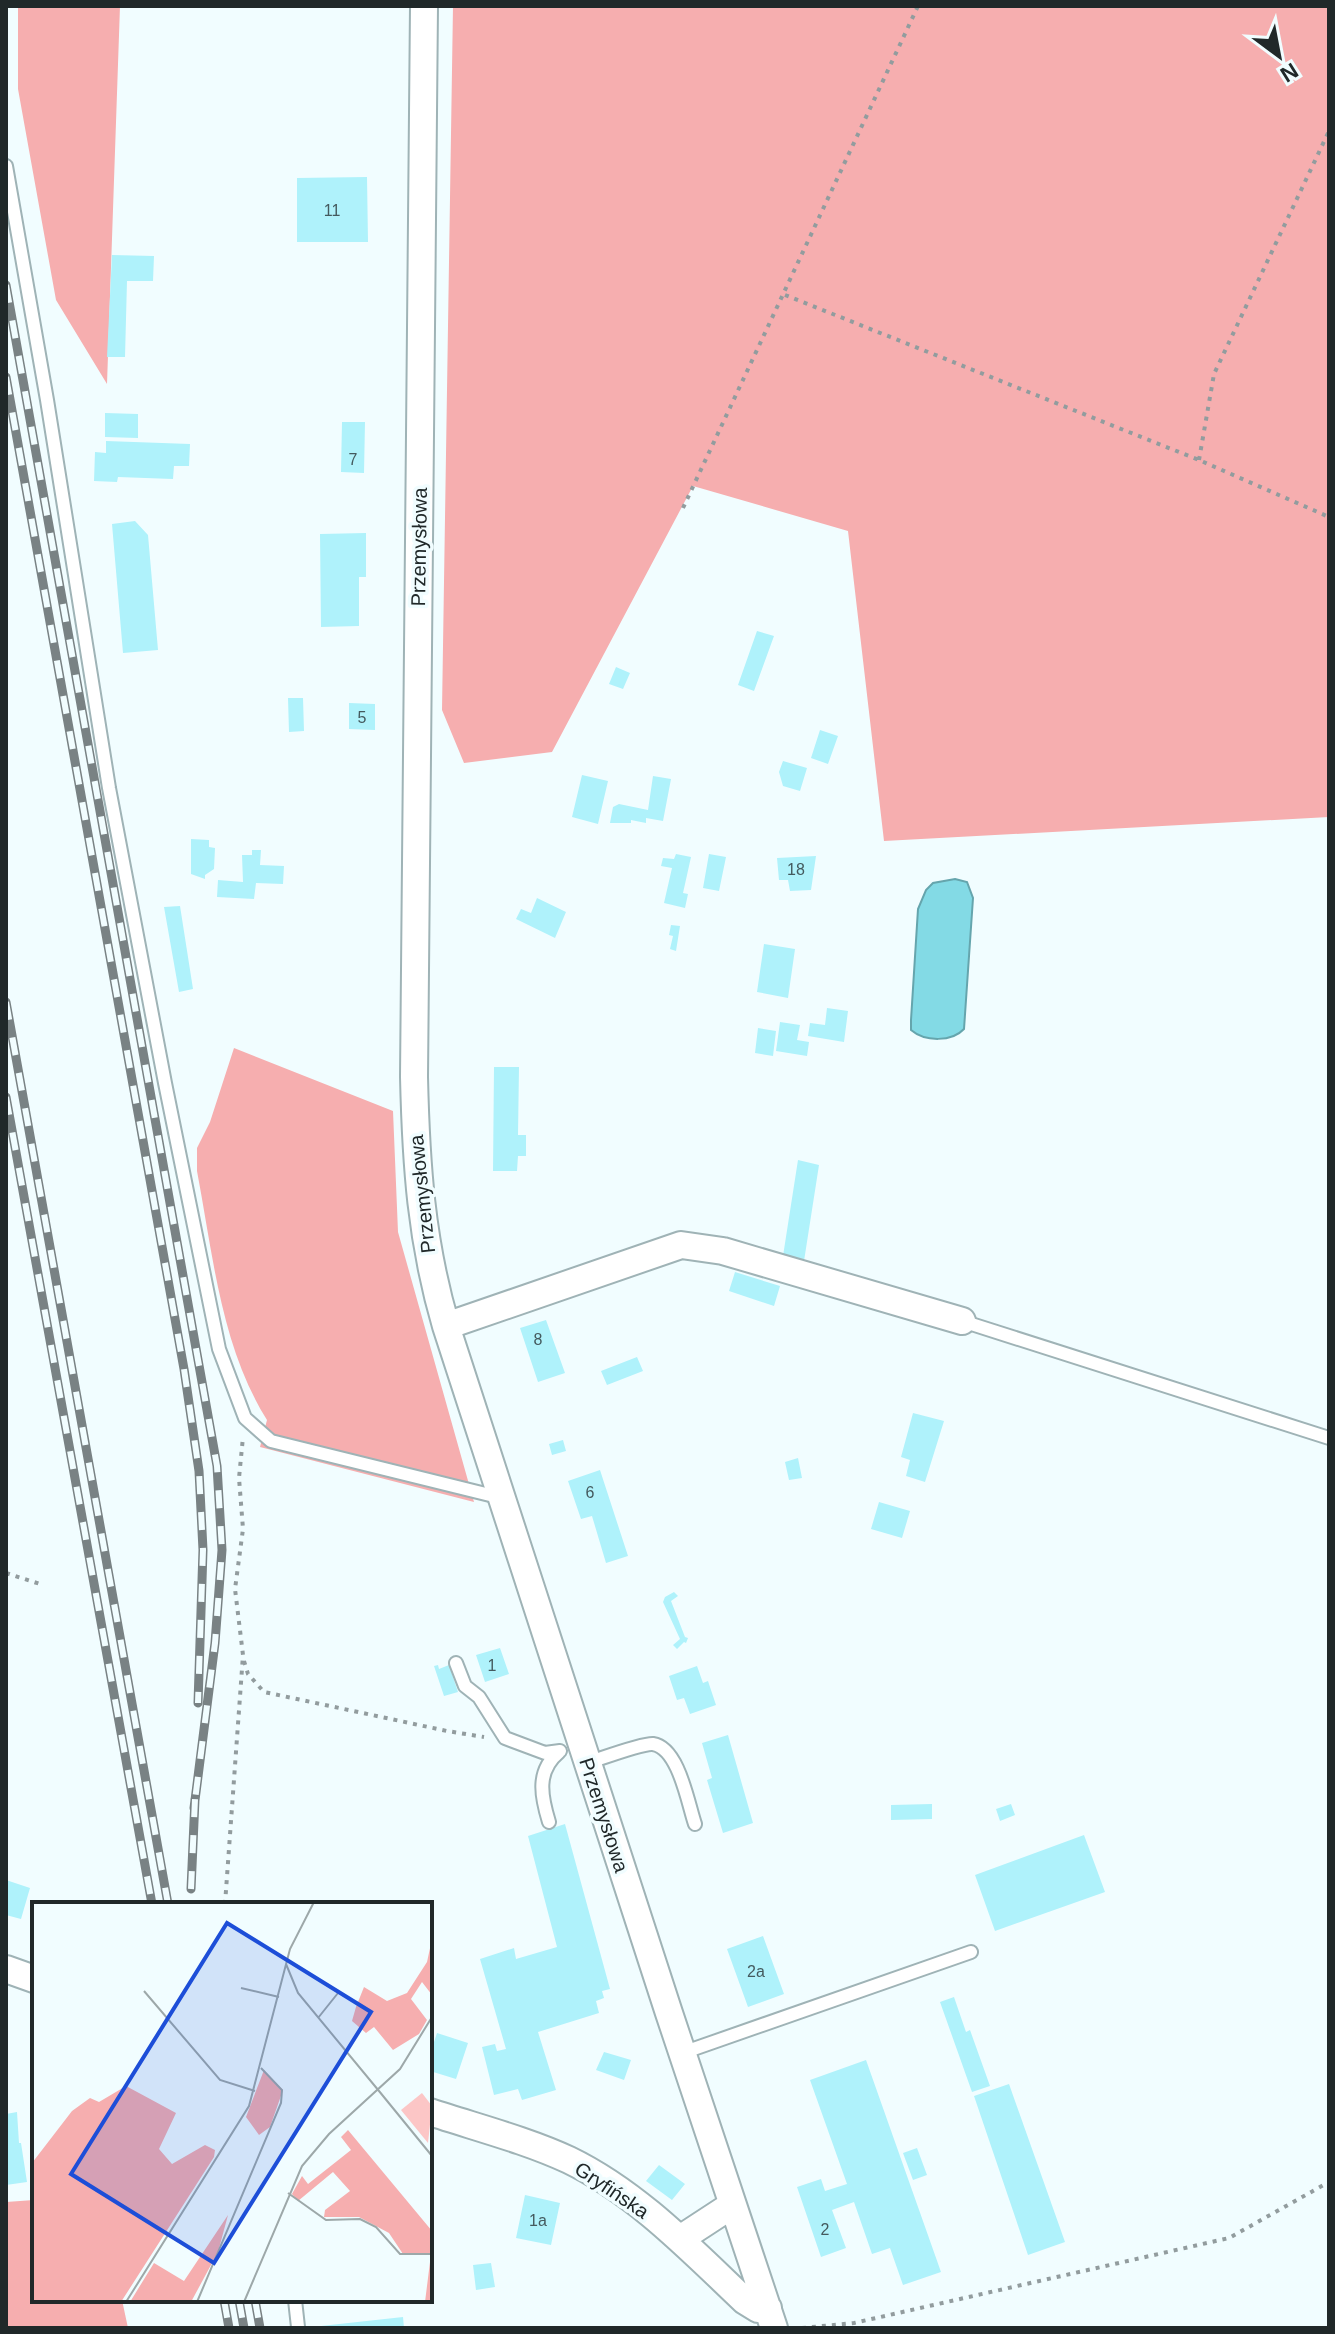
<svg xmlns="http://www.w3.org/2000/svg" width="1335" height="2334" viewBox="0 0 1335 2334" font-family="Arial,sans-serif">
  <rect width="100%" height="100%" fill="#f1fdff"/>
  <path fill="#f6aeaf" d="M18,6H120L107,384L56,300L18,89Z
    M453,6H1329V817L884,841L848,531L693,486L552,752L464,763L442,710Z
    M234,1048L393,1111L398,1232L474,1502L260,1447L267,1420C221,1347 213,1255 197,1171V1148L210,1122Z
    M34,2200V2300H122L128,2328H6V2202Z"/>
  <path fill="#83dae5" stroke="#65a5ad" stroke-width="2" d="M955,879L967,882L973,898L964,1029C952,1042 925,1042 911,1030V1020L918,909L926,890L933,883Z"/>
  <path fill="#aff2fb" d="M367,177L368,242H297V178Z
    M112,255L154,256L153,281H127L125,357H107Z
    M105,413L138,414V438L105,437Z
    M342,422H365L364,473L341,472Z
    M106,441L190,444L189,466H174L173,479L118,477L117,482L94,481L95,452L106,453Z
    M135,521L148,535L158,650L123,653L112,524Z
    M366,533V577H359V626L321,627L320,534Z
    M757,631L774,636L754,691L738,685Z
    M616,667L630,673L623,689L609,684Z
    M288,698H303L304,731L289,732Z
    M349,703L375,704V730L349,729Z
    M820,730L838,736L828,764L811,758Z
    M783,761L807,768L800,791L783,786L779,772Z
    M582,775L608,781L598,824L572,817Z
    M653,776L671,779L663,821L646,818V823L631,820V823H610L613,807L619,804L648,810Z
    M191,839L209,840V847L215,848L214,869L205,875V879L191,874Z
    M252,850H261L260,865L284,866L283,884L256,883L254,899L217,897L218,880L243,882L242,855H252Z
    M676,854L691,857L683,893L688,894L685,908L664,903L672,868L661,866L663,858L674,859Z
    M709,854L726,857L719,891L703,888Z
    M816,856L811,890L790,891L788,880H779L777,858Z
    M537,898L566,912L555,938L516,919L521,909L531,913Z
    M180,906L193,989L179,992L164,907Z
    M671,925L680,926L676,951L670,949L673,936L669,935Z
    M764,944L795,949L788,998L757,992Z
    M827,1008L848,1011L844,1042L808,1036L810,1023L825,1025Z
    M780,1022L800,1025L797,1040L809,1042L807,1056L776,1051Z
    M758,1028L776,1031L773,1056L755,1053Z
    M494,1067H519L518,1135H526V1156H518L517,1171H493Z
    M798,1160L819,1165L804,1261L783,1256Z
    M735,1272L780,1286L774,1306L729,1291Z
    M546,1320L565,1373L538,1382L520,1328Z
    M637,1357L643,1371L607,1385L601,1371Z
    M913,1413L944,1421L925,1482L906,1476L910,1460L901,1457Z
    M563,1440L566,1451L552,1455L549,1444Z
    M798,1458L802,1478L789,1480L785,1462Z
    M600,1470L628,1556L606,1563L592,1516L581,1519L568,1481Z
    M879,1502L910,1511L902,1538L871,1529Z
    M674,1592L678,1596L671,1601L685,1637L688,1638L686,1643L684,1642L677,1649L673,1645L680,1639L663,1602L665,1597Z
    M500,1648L509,1674L485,1682L476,1655Z
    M438,1665L439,1669L449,1665L458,1692L444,1696L434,1666Z
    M697,1666L703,1683L708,1681L716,1705L690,1714L684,1698L677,1700L669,1676Z
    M728,1735L753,1823L723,1833L707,1780L712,1778L702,1743Z
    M932,1804V1819L891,1820V1805Z
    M1011,1804L1015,1815L1000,1821L996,1809Z
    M565,1824L610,1989L602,1991L604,1998L596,2001L599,2013L538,2032L556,2090L522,2100L518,2089L494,2095L482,2047L495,2044L497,2051L506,2049L480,1959L514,1948L516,1959L557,1947L528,1836Z
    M1084,1835L1105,1892L995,1931L975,1875Z
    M6,1880L30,1888L21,1919L6,1915Z
    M763,1936L784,1994L748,2007L727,1949Z
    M954,1997L966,2032L970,2030L990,2086L972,2092L940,2002Z
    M437,2033L468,2043L456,2079L430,2071V2054Z
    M604,2052L631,2060L624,2080L596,2070Z
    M866,2060L941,2272L903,2285L890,2248L872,2254L854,2202L832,2210L846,2248L821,2257L797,2187L821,2179L825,2191L847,2184L810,2080Z
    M1009,2084L1065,2242L1028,2255L974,2096Z
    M17,2112L19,2143H21L27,2182L6,2185V2114Z
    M917,2148L927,2175L913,2180L903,2153Z
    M659,2165L685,2184L672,2200L646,2181Z
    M525,2195L560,2203L551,2245L516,2238Z
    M491,2263L495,2287L476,2290L473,2265Z
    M403,2317L404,2328H321V2326Z"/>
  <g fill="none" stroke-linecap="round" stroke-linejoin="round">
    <defs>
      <path id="service" d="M6,166L47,400L109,788L165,1083L219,1349L245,1418L271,1441L502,1498
        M962,1321L1329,1438
        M456,1663L465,1686L479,1697L505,1738L545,1753L560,1751
        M587,1763C600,1759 642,1743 653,1744C679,1748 688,1804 695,1824
        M549,1822C541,1796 536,1771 559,1752
        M682,2053L971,1952
        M295,2300L298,2327"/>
      <path id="minor" d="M424,6L414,1077C416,1164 421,1241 446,1326L669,2013L774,2328
        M446,1326L681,1245L723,1251L962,1321
        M6,1969L34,1979
        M430,2112C475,2127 526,2140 569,2160C637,2193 691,2250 745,2301L758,2309L768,2308
        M680,2239L732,2205"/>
    </defs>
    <use href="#service" stroke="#9fb3b6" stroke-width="16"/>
    <use href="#minor" stroke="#9fb3b6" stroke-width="30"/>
    <path stroke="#929c9e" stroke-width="4" stroke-dasharray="4 6" stroke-linecap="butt" d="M785,295L1199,460L1329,517
      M1199,460L1214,374L1329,131
      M683,508L918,6
      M6,1573L40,1584
      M244,1661L248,1674L264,1692L447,1731L484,1737
      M225,1904L243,1655L235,1589L243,1529L239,1478L243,1437
      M802,2328L854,2323L1229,2238L1329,2182"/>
    <use href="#service" stroke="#fff" stroke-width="12"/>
    <use href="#minor" stroke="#fff" stroke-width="26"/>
    <defs>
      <path id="rail" d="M6,285L217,1466L222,1550L215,1643L194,1808
        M6,377L184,1369L199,1471L203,1550L198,1703
        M6,1002L168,1904
        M6,1097L152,1904
        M191,1889L195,1799
        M224,2300L229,2328
        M239,2300L244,2328
        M255,2300L260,2328"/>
    </defs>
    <use href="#rail" stroke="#798284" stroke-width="9"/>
    <use href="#rail" stroke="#f1fdff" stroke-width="6" stroke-dasharray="18" stroke-linecap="butt"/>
  </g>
  <g text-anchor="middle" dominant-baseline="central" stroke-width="7" stroke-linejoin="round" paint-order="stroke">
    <g font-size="16" fill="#445a5e">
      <text x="332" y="210">11</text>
      <text x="353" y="459">7</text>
      <text x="362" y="717">5</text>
      <text x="796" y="869">18</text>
      <text x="538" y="1339">8</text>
      <text x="590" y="1492">6</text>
      <text x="492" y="1665">1</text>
      <text x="756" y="1971">2a</text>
      <text x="538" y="2220">1a</text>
      <text x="825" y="2229">2</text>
    </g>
    <g font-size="20" fill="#202829" stroke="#f1fdff">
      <text transform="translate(419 547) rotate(-89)">Przemysłowa</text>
      <text transform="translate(422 1194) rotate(-96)">Przemysłowa</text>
      <text transform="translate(604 1815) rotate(72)">Przemysłowa</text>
      <text transform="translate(612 2190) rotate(34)">Gryfińska</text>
    </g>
  </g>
  <g transform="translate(32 1902)">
    <rect width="400" height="400" fill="#f1fdff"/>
    <path d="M390,191L400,204L396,241L369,208Z" fill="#fcc6c6"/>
    <path d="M400,37V93L390,80L379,97L395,118L387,132L361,148L342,125L334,131L320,119L324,105L332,85L355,99L375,91L395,60ZM232,168L251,188L238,225L227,233L214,215ZM94,184L144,211L127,247L140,262L173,243L183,248L182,255L89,400H0V261L40,209L58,196L67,200ZM316,228L400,329V400H393L399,352H371L357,331L327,315H292L293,308L318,289L301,270L266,299L260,292L270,274L276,282L319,248L309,235ZM196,313L186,350L159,400H98L122,361L152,379Z" fill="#f6aeaf"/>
    <path fill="none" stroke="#9da8a9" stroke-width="2" d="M254,62L266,91L347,189M209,86L247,95M112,89L188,178L223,189M286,116L306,91M347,189L400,254M256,291L294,318L328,317L344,325L368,352H400M94,400L217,204L258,47L282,0M165,400L249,201L250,188L229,166M212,400L270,264L297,232L368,167L400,115"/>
    <path fill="#1d4ed8" fill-opacity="0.15" stroke="#1d4ed8" stroke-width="4" d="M195,21L339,110L182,361L39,272Z"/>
    <rect width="400" height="400" fill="none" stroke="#202829" stroke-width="4"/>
  </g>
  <rect width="1335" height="2334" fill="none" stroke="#202829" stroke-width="16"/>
  <g transform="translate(1279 56) rotate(148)" stroke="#f1fdff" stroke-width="6" paint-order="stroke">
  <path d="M0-6L14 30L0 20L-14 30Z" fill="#202829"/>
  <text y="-12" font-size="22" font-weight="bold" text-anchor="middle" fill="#202829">N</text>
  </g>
</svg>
